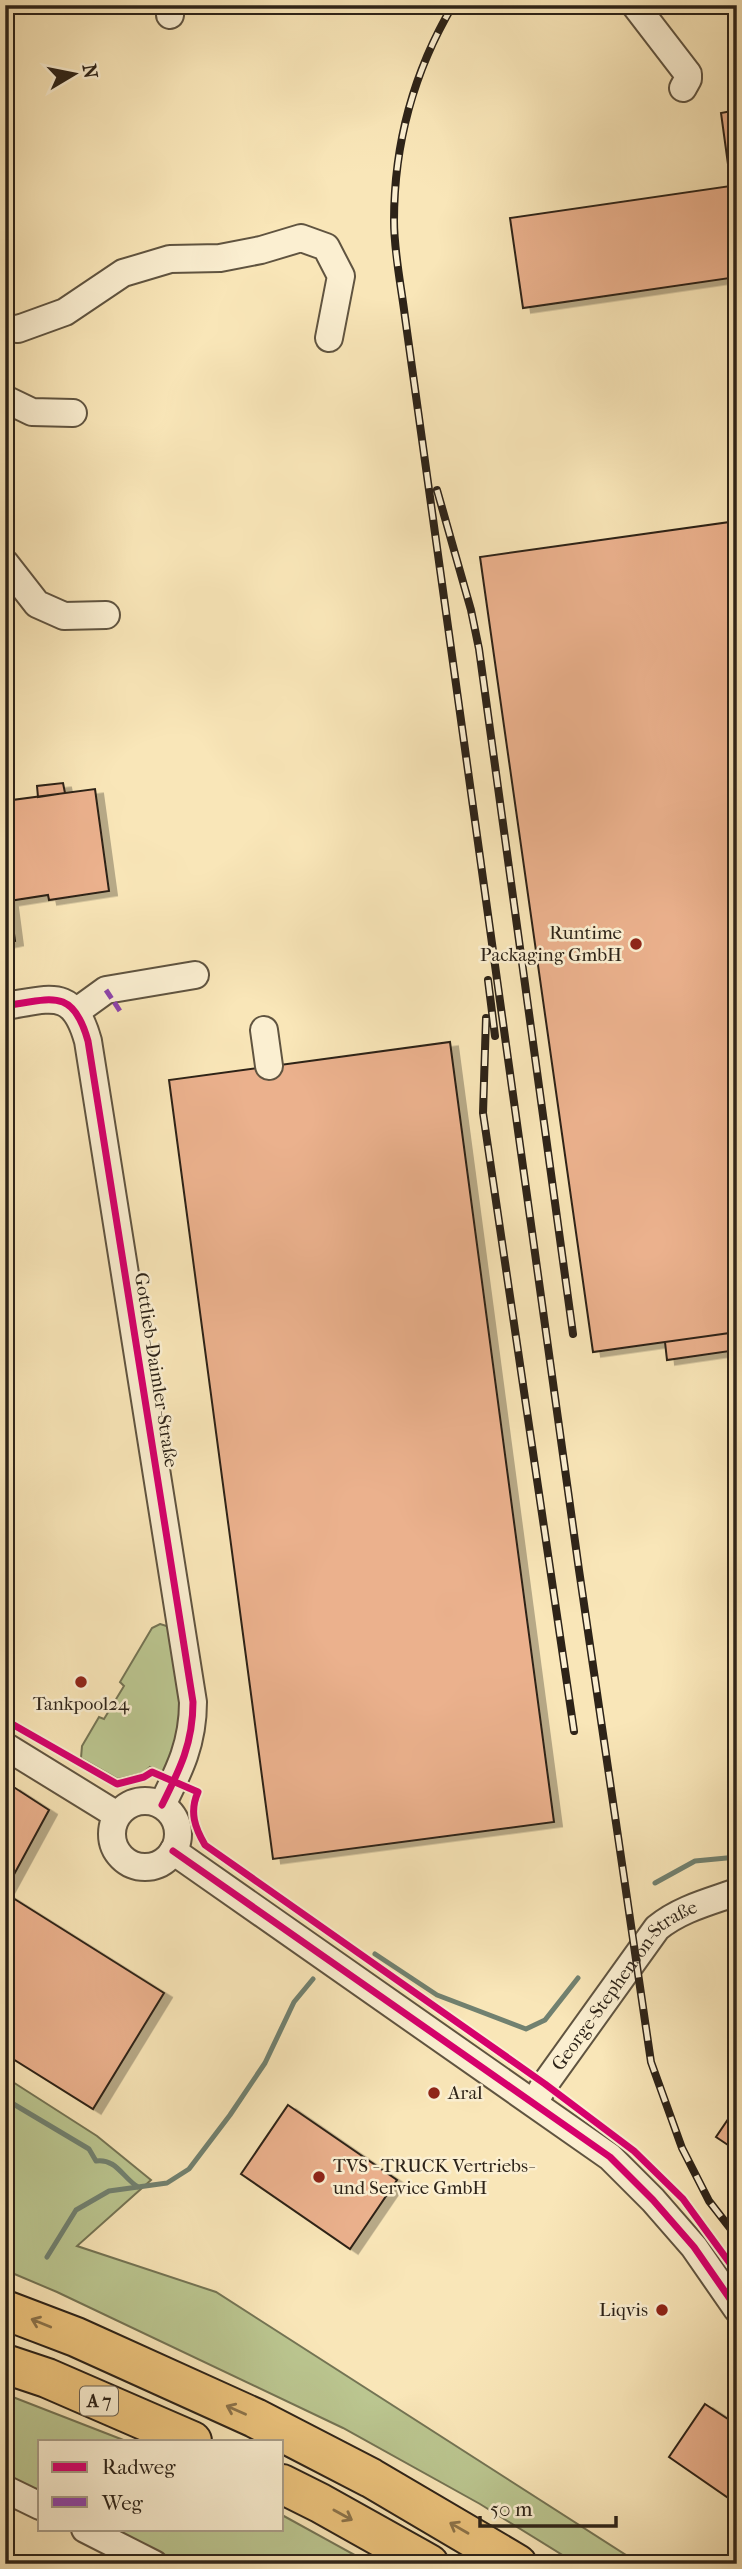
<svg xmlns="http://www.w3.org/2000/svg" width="742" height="2569" viewBox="0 0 742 2569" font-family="'IM FELL French Canon',serif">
  <defs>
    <filter id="shadow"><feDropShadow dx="8" dy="4.5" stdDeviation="0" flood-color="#0004"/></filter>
  </defs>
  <rect width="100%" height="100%" fill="#f9e6b8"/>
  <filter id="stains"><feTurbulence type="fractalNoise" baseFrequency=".00286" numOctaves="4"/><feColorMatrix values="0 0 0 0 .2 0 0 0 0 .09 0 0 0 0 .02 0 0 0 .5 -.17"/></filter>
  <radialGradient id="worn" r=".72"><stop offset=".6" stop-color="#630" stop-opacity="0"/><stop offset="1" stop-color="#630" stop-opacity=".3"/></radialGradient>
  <path fill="#bbc690" stroke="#747454" stroke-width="2" d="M160,1624L170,1627L174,1634L183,1731L163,1773L150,1767L143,1773L118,1779L81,1758L82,1746L99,1717L104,1719L124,1686L120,1682L152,1628Z
    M5,2077L97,2136L151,2180L77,2246L216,2292L640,2564H577L480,2504L343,2428L57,2292L5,2270Z
    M5,2394L126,2441H40V2497L5,2479Z
    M282,2515L371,2564H174L104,2529H282Z"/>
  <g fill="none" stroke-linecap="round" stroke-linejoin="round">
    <path stroke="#718170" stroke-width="5" d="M655,1883L695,1861L737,1857
      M375,1954L437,1995L526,2029L545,2020L578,1978
      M5,2099L89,2149L96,2161C116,2158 123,2178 138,2187
      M47,2257L76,2210L109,2191L167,2183L189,2169L230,2115L265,2063L294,2002L313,1979"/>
  </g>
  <path fill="#ebb18d" stroke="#2d2318" stroke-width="2" filter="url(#shadow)" d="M737,110V277L523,308L510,218L731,186L721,113Z
    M737,521V1332L593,1352L480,557Z
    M63,783L65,793L38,797L37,786Z
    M95,789L109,891L49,900L48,895L9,901L8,888H5V801Z
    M5,888H8L15,941L5,943Z
    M450,1042L554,1822L273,1859L169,1080Z
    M737,1332V1350L667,1360L665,1342Z
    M12,1786L49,1810L5,1891V1796Z
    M5,1893L164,1993L93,2109L5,2054Z
    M288,2105L397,2180L350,2249L241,2174Z
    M737,2106V2151L716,2137Z
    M705,2404L737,2425V2504L669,2457Z"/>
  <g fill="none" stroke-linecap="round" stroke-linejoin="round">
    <defs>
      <g id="minor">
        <path d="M635,5L688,74V79L683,88"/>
        <path d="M170,15L171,5"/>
        <path d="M5,328L18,329L65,312L123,273L170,259L220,258L261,250L301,238L326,247L341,276L329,338"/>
        <path d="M5,399L32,412L73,413"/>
        <path d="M5,563L37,604L64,616L106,615"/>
        <path d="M5,1006C51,999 73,987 88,1041L193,1702C193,1743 180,1769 162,1805"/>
        <path d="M77,1011L106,990L195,975"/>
        <path d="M264,1030L269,1066"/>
        <path d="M5,1746L117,1815"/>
        <circle cx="145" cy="1834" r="33"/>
        <path d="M173,1851L610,2157L653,2200L694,2247L737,2309"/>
        <path id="s1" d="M534,2103L545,2084L657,1928C680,1909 709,1902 737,1892"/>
        <path d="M5,2489L40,2506"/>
        <path d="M85,2529L154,2564"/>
      </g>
      <path id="highway" d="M5,2310L76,2337L255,2418L371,2478L517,2564
        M5,2364L47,2378L192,2441
        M282,2484L320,2503L429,2564"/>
    </defs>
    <use href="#minor" stroke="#605440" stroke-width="30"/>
    <use href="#highway" stroke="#2d2318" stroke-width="42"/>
    <use href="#minor" stroke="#fbefd1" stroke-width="26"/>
    <use href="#highway" stroke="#ecc37c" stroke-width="38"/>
    <defs>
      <path id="rail" d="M453,5C414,71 394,144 394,221C394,252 401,285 405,317L579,1570L651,2062L682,2148L709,2201L737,2237
        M437,490L471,610L479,649L573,1334
        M488,980L495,1036
        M486,1018L483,1113L574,1731"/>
    </defs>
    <use href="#rail" stroke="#2d2318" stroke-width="8"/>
    <use href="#rail" stroke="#fbefd1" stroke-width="5" stroke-dasharray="16" stroke-linecap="butt"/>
    <path stroke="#8e44ad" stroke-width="5" stroke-dasharray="10 5" stroke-linecap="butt" d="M106,990L120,1011"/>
    <defs>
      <path id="cycleway" d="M5,1006C51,999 73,987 88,1041L193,1702C193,1743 180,1769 162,1805
        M5,1720L117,1784L144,1777L152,1772L198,1792C189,1812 195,1828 205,1845L545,2084L634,2151L683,2199L737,2273
        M173,1851L610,2157L653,2200L694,2247L737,2309"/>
    </defs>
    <use href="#cycleway" stroke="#fbefd1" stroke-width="11"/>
    <use href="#cycleway" stroke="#d6006c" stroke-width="7"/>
  </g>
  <defs><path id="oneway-shaft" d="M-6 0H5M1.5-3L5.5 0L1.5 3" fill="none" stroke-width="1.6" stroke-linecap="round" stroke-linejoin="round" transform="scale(1.75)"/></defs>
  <g stroke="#8c734a">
    <use href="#oneway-shaft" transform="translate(41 2323) rotate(-158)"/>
    <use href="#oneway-shaft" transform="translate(236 2410) rotate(-156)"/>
    <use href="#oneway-shaft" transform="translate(343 2515) rotate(29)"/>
    <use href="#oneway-shaft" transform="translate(459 2528) rotate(-150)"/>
  </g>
  <g fill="#8f2418" stroke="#fbefd1" stroke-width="2.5">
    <circle cx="636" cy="944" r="7"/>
    <circle cx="81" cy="1682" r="7"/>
    <circle cx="434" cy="2093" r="7"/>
    <circle cx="319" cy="2177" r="7"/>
    <circle cx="662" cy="2310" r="7"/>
  </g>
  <g text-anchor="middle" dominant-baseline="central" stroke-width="5" stroke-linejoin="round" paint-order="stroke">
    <rect fill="#fbefd1" stroke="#6b6050" stroke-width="2" x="80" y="2386.5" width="38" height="29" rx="5"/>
    <g font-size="18" font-weight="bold" fill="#2d2318">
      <text x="99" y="2401">A 7</text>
    </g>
    <g font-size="19" fill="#2d2318" stroke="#fbefd1" text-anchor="end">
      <text x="622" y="933">Runtime<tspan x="622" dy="22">Packaging GmbH</tspan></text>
      <text x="81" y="1704" text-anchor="middle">Tankpool24</text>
      <text x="448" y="2093" text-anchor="start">Aral</text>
      <text x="333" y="2166" text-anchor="start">TVS - TRUCK Vertriebs-<tspan x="333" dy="22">und Service GmbH</tspan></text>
      <text x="648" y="2310">Liqvis</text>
    </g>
    <g font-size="19" fill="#2d2318" stroke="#fbefd1">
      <text transform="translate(156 1370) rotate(81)">Gottlieb-Daimler-Straße</text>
      <text stroke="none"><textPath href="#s1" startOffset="150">George-Stephenson-Straße</textPath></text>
    </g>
  </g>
  <rect width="742" height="2569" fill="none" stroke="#f9e6b8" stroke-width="28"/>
  <rect x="7" y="7" width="728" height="2555" fill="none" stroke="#2d2318" stroke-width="3.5"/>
  <rect x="14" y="14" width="714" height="2541" fill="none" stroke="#2d2318" stroke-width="2"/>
  <rect x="38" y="2440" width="245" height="91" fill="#fbefd1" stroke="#a99d87" stroke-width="2"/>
  <rect x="52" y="2462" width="35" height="10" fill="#d6006c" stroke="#a99d87" stroke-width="2"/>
  <text x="102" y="2474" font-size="21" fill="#2d2318">Radweg</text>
  <rect x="52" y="2497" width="35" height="10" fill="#8e44ad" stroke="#a99d87" stroke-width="2"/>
  <text x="102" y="2510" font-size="21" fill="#2d2318">Weg</text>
  <g transform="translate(74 74) rotate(80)" stroke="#fbefd1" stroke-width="5" paint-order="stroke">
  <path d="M0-5L12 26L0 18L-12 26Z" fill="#2d2318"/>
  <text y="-10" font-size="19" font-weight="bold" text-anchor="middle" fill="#2d2318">N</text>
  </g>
  <path d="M480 2516v10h136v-10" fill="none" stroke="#2d2318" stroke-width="3.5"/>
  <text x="490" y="2516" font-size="21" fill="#2d2318" stroke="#fbefd1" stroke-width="5" paint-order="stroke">50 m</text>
  <rect width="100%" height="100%" filter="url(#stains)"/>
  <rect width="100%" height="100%" fill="url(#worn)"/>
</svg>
